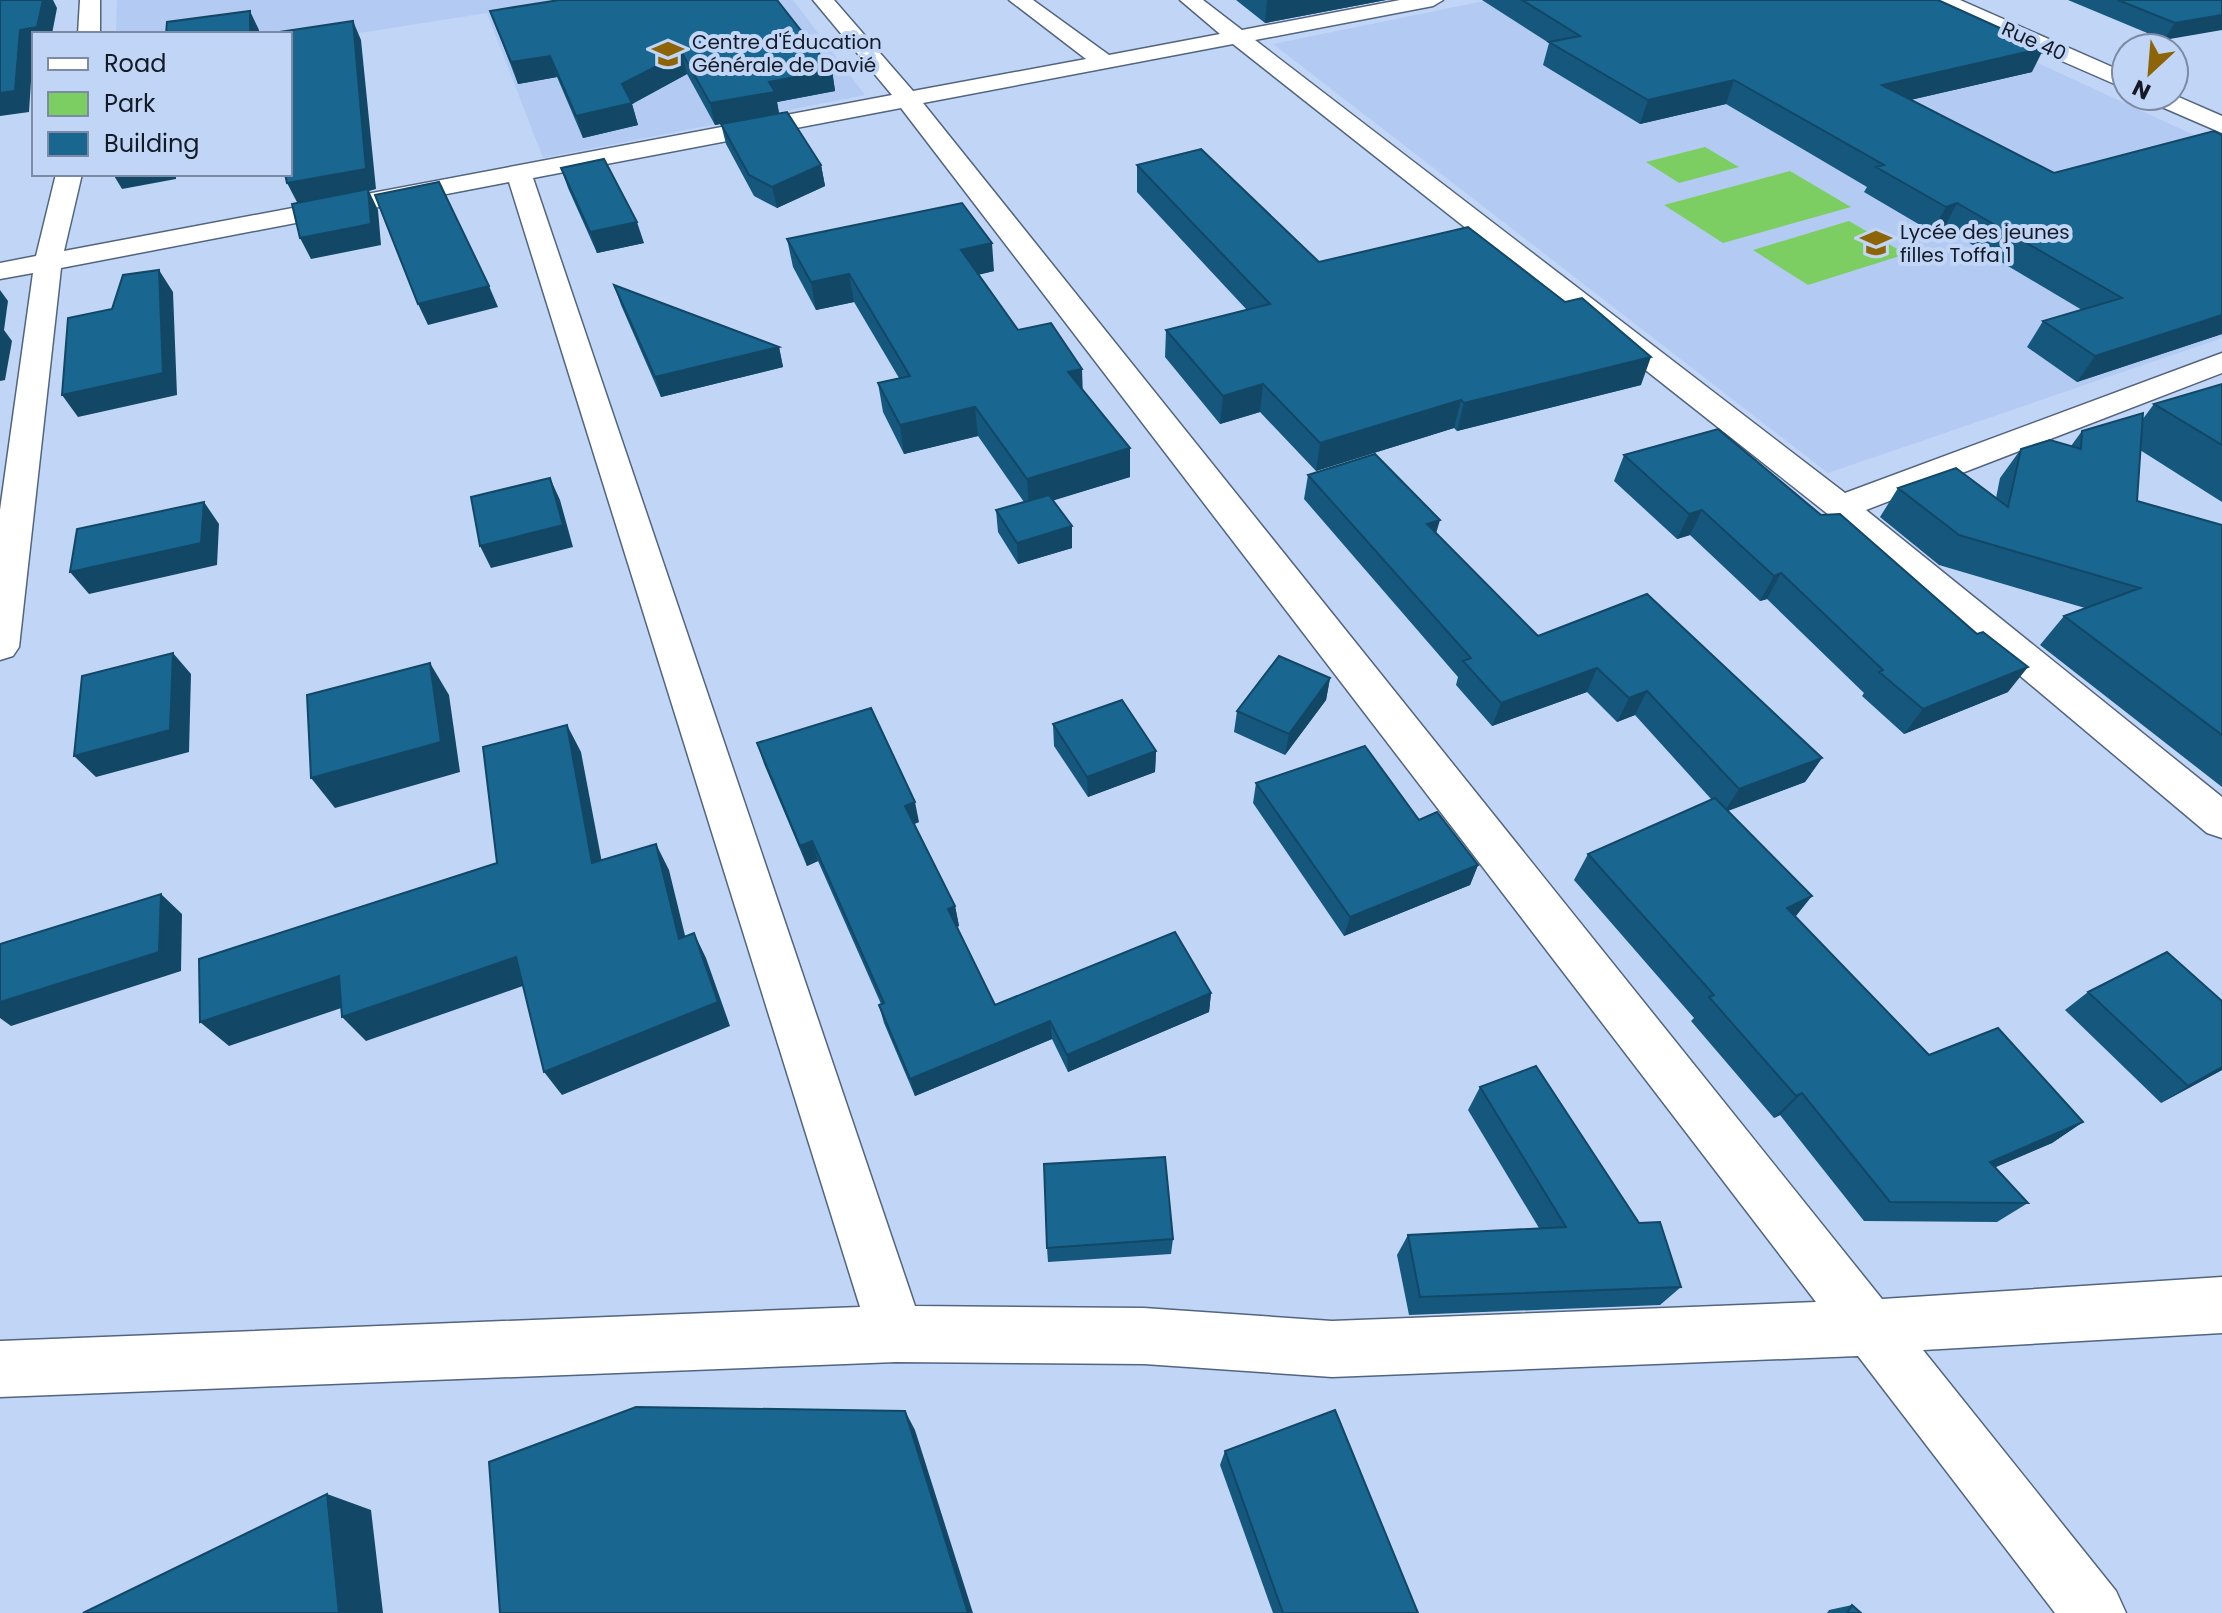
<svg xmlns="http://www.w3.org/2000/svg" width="2222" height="1613" viewBox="0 0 2222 1613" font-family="Poppins,sans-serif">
  <rect width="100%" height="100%" fill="#c1d6f6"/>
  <path fill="#b3cbf2" d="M117,0H793L865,95L543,158L487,13L290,44V34H116Z
    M1489,0H1902L2222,148V338L1828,473L1273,44Z"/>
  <path fill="#7cce63" d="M1705,147L1739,167L1679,183L1646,162Z
    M1790,171L1851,207L1723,243L1664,205Z
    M1849,221L1906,254L1808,285L1753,250Z"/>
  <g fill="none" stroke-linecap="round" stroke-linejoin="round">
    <defs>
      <path id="minor" d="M80,0H100V34H78Z
        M813,0H834L913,91L1086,59L1009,0H1033L1109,55L1220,34L1180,0H1203L1242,30L1400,0H1443L1433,6L1255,40L1845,493L2222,353V373L1866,510L2222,797V838L2207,833L1829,515L1233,44L923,103L1882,1299L2222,1277V1333L1923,1350L2116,1591L2126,1613H2055L1858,1356L1332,1377L1144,1364L896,1362L0,1397V1341L860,1307L509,182L61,268L19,647L13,656L0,660V510L33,273L0,279V263L36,256L56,174H82L64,251L892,95ZM901,108L1816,1302L1332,1321L1144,1308L915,1306L533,178Z"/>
      <path id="secondary" d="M1931,0H1960L2126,73V89L1934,5Z
        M2174,95L2222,116V133L2148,101L2145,96Z"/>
    </defs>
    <use href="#minor" stroke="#526480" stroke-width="3"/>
    <use href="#secondary" stroke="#526480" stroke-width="3"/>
    <use href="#minor" fill="#fff" fill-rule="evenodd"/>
    <use href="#secondary" fill="#fff" fill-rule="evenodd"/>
  </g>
  <path fill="#16587d" d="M1236,0H1386L1265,23Z
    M1482,0H1938L2032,72L1910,100L2054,173L2222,135V334L2077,382L2027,347L2043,321L2082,310L1944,228L1932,232L1864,192L1867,187L1726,104L1640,124L1543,65L1549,43Z
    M2068,0H2222L2164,40Z
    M490,11L832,70L835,91L777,102L779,113L715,125L687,74L632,104L638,125L583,138L557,77L518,84Z
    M721,124L821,165L825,186L777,208L754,196L726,144Z
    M1137,165L1319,262L1641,385L1457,431L1454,428L1316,471L1260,412L1220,424L1165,357L1166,330L1247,310L1137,192Z
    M561,168L644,243L597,253L568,188Z
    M787,239L994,271L978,275L1018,330L1083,390L1130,477L1053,500L1072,548L1018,564L998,532L996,510L1024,502L978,436L904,454L883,412L878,383L899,378L854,302L816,310L793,267Z
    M614,285L779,347L783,367L661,397L621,305Z
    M2222,384V502L2140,450L2137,501L2222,525V787L2040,645L2064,616L2085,608L1939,565L1880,517L1898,488L1996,498L2000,478L2021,449L2071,446L2082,431L2142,420L2154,404Z
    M1624,455L2008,692L1904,734L1862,696L1864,693L1767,599L1760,601L1690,535L1677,539L1614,481Z
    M1308,475L1436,534L1538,636L1822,758L1805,782L1728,811L1796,917L1929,1055L2083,1122L2052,1143L1995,1167L2028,1203L1997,1222L1864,1221L1780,1115L1774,1118L1691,1021L1694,1018L1574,880L1588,854L1712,800L1635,715L1617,722L1587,692L1492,726L1456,685L1458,677L1304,499Z
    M1330,678L1326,700L1285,755L1234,732L1237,711Z
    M1053,724L1156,751L1155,772L1088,797L1054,746Z
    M757,743L919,822L914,824L955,906L959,926L957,927L995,1005L1211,993L1209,1012L1068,1072L1052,1039L915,1096L884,1023L879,1005L881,1004L818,861L807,866L764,764Z
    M1256,783L1419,820L1478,865L1470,885L1344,936L1253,803Z
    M2088,992L2222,1070L2161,1103L2065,1010Z
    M1480,1087L1681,1287L1660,1305L1409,1315L1397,1255L1408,1235L1539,1228L1468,1110Z
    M1173,1239L1171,1254L1048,1262L1047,1248Z
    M1225,1451L1418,1613H1273L1220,1465Z
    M1852,1605L1861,1613H1827L1829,1610Z"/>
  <path fill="#124766" d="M43,0H53L57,8L52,34H34V50H33L29,112L0,116V93L20,30Z
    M1267,0H1386L1265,23Z
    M250,11L259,30V34H250Z
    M2222,15V30L2164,40L2175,23Z
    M353,21L361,40L376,189L369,191L378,210L381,245L311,259L300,238L298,204L287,183Z
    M2044,48L2032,72L1871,109L1882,85Z
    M682,53L687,74L632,104L638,125L583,138L576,116L622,84Z
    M550,56L557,77L518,84L511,62Z
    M832,70L835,91L777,102L779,113L715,125L710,103L769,82Z
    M1734,80L1726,104L1640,124L1648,100Z
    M821,165L825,186L777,208L772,187Z
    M113,174H176V179L122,189Z
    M1957,203L1944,228L1932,232L1946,207Z
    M637,222L644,243L597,253L590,232Z
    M992,243L994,271L963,278L961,250Z
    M159,270L173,292L177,395L78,417L62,395Z
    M849,274L854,302L816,310L811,282Z
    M489,286L498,307L428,325L418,304Z
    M0,290L8,301L4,330L12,341L5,380L0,381Z
    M2222,315V334L2077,382L2095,356Z
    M779,347L783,367L661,397L655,377Z
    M1651,357L1641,385L1457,431L1464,403Z
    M1082,369L1083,397L1068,372Z
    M1263,384L1260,412L1220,424L1223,396Z
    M1461,400L1454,428L1316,471L1320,443Z
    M975,407L978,436L904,454L900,425Z
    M1130,448V477L1029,508L1027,479Z
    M550,478L560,500L573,547L491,568L480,546Z
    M204,502L219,524L217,565L89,594L70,572Z
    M1702,510L1690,535L1677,539L1689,514Z
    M1440,520L1433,544L1427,524Z
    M1072,526V548L1018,564L1017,543Z
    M1781,573L1767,599L1760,601L1774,576Z
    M173,653L191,674L189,752L96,777L74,756Z
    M430,663L449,695L460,772L335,808L311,778Z
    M2028,667L2008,692L1904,734L1923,709Z
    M1597,668L1587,692L1492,726L1501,703Z
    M1330,678L1326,700L1285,755L1289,734Z
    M1647,691L1635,715L1617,722L1629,698Z
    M567,725L581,752L607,889L592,863Z
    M1156,751L1155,772L1088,797L1087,777Z
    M1822,758L1805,782L1724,812L1739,789Z
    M915,802L919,822L909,826L905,806Z
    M812,841L818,861L807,866L800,846Z
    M656,844L669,870L692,964L679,939Z
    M1478,865L1470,885L1344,936L1350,917Z
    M161,894L182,914L181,971L11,1026L0,1018V1002Z
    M1812,896L1792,921L1787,908Z
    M955,906L959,926L952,929L948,909Z
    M694,933L706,958L730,1026L562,1095L544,1072Z
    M516,957L534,982L366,1041L342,1017Z
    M339,976L362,1001L229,1046L200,1022Z
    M1211,993L1209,1012L1068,1072L1067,1055Z
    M1050,1021L1052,1039L915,1096L910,1079Z
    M2222,1067V1070L2161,1103L2188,1086Z
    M1802,1093L1780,1115L1774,1118L1796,1096Z
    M2083,1122L2052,1143L1961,1182L1990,1162Z
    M905,1411L915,1430L973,1613H968Z
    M327,1494L371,1510L383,1613H339Z"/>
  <path fill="#196691" stroke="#124766" stroke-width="2" d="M0,0H43L37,27L20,30L15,91L0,93Z
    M559,0H777L832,70L769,82L775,92L710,103L682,53L622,84L632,103L576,116L550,56L511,62L490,11Z
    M1522,0H1938L2044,48L1882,85L2054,173L2214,131L2222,135V315L2095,356L2043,321L2122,298L1957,203L1946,207L1876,167L1884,165L1734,80L1648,100L1549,42L1580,36Z
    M2118,0H2222V15L2175,23Z
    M250,11V34H166L167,22Z
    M353,21L366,169L287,183L285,174H290V34H266Z
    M787,112L821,165L772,187L749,175L721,124Z
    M1201,149L1319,262L1468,227L1565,302L1582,298L1651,357L1464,403L1461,400L1320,443L1263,384L1223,396L1166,330L1270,304L1137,165Z
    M604,159L637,222L590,232L561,168Z
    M439,182L489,286L418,304L375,195Z
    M368,189L371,224L300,238L292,204Z
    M962,203L992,243L961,250L1018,330L1051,323L1082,369L1068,372L1130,448L1027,479L975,407L900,425L878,383L910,376L849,274L811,282L787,239Z
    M159,270L163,373L62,395L68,318L112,309L123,275Z
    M614,285L779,347L655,377Z
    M2222,384V445L2154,404Z
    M2143,413L2137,501L2222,525V735L2064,616L2140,588L1959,535L1898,488L1956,468L2008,507L2021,449L2050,440L2081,449L2082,431Z
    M1718,429L1821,515L1840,514L1977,634L1983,632L2028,667L1923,709L1879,672L1883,670L1781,573L1774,576L1702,510L1689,514L1624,455Z
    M1375,454L1440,520L1427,524L1538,636L1647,594L1822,758L1739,789L1647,691L1629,698L1597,668L1501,703L1463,661L1471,658L1308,475Z
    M550,478L563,525L480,546L471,497Z
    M1049,495L1072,526L1017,543L996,510Z
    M204,502L201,543L70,572L77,529Z
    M173,653L170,730L74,756L82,676Z
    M1279,656L1330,678L1289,734L1237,711Z
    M430,663L441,742L311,778L307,695Z
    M1122,700L1156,751L1087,777L1053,724Z
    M871,708L915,802L905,806L955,906L948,909L995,1005L1175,932L1211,993L1067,1055L1050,1021L910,1079L879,1005L884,1003L812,841L800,846L757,743Z
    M567,725L592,863L656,844L679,939L694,933L718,1002L544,1072L516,957L342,1017L339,976L200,1022L199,959L497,863L483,747Z
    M1365,746L1419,820L1437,812L1478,865L1350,917L1256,783Z
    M1715,798L1812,896L1787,908L1929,1055L1998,1028L2083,1122L1990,1162L2028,1203L1890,1202L1802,1093L1796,1096L1709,997L1714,995L1588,854Z
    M161,894L159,952L0,1002V944Z
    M2167,952L2222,1001V1067L2188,1086L2088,992Z
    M1536,1066L1639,1223L1660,1222L1681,1287L1420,1297L1408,1235L1566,1227L1480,1087Z
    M1165,1157L1173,1239L1047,1248L1044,1164Z
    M636,1407L905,1411L968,1613H500L489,1462Z
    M1335,1410L1418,1613H1283L1225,1451Z
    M327,1494L339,1613H83Z
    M1852,1605L1861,1613H1847Z"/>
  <defs>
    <symbol id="school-bare" viewBox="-9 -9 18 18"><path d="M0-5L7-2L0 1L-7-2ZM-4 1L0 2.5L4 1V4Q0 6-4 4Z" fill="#8e6408" stroke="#c1d6f6" stroke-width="2.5" paint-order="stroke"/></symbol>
  </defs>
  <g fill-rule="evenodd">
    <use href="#school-bare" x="646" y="32" width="44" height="44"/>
    <use href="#school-bare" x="1854" y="221" width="44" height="44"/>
  </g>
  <g text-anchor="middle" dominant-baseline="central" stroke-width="8" stroke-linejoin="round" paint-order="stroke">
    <g font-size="20" fill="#141b27" stroke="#c1d6f6">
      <text transform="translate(2034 41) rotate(24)">Rue 40</text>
    </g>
    <g font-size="20" fill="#141b27" stroke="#c1d6f6" text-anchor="start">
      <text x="692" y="42">Centre d'Éducation<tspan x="692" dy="23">Générale de Davié</tspan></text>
      <text x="1900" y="232">Lycée des jeunes<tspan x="1900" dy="23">filles Toffa 1</tspan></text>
    </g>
  </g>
  <rect x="32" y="32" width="260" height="144" fill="#c1d6f6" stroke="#7c8ba3" stroke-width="2"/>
  <rect x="48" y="58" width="40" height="12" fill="#ffffff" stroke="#7c8ba3" stroke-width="2"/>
  <text x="104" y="72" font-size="24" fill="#141b27">Road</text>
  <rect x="48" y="92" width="40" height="24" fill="#7cce63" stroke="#7c8ba3" stroke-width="2"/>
  <text x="104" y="112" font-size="24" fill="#141b27">Park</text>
  <rect x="48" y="132" width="40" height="24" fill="#196691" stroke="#7c8ba3" stroke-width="2"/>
  <text x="104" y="152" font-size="24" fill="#141b27">Building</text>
  <g transform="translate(2150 72) rotate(206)"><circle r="38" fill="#c1d6f6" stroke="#7c8ba3" stroke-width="2"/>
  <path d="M0-6L14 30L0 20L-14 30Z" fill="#8e6408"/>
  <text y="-12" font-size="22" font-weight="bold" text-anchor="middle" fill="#141b27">N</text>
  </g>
</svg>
